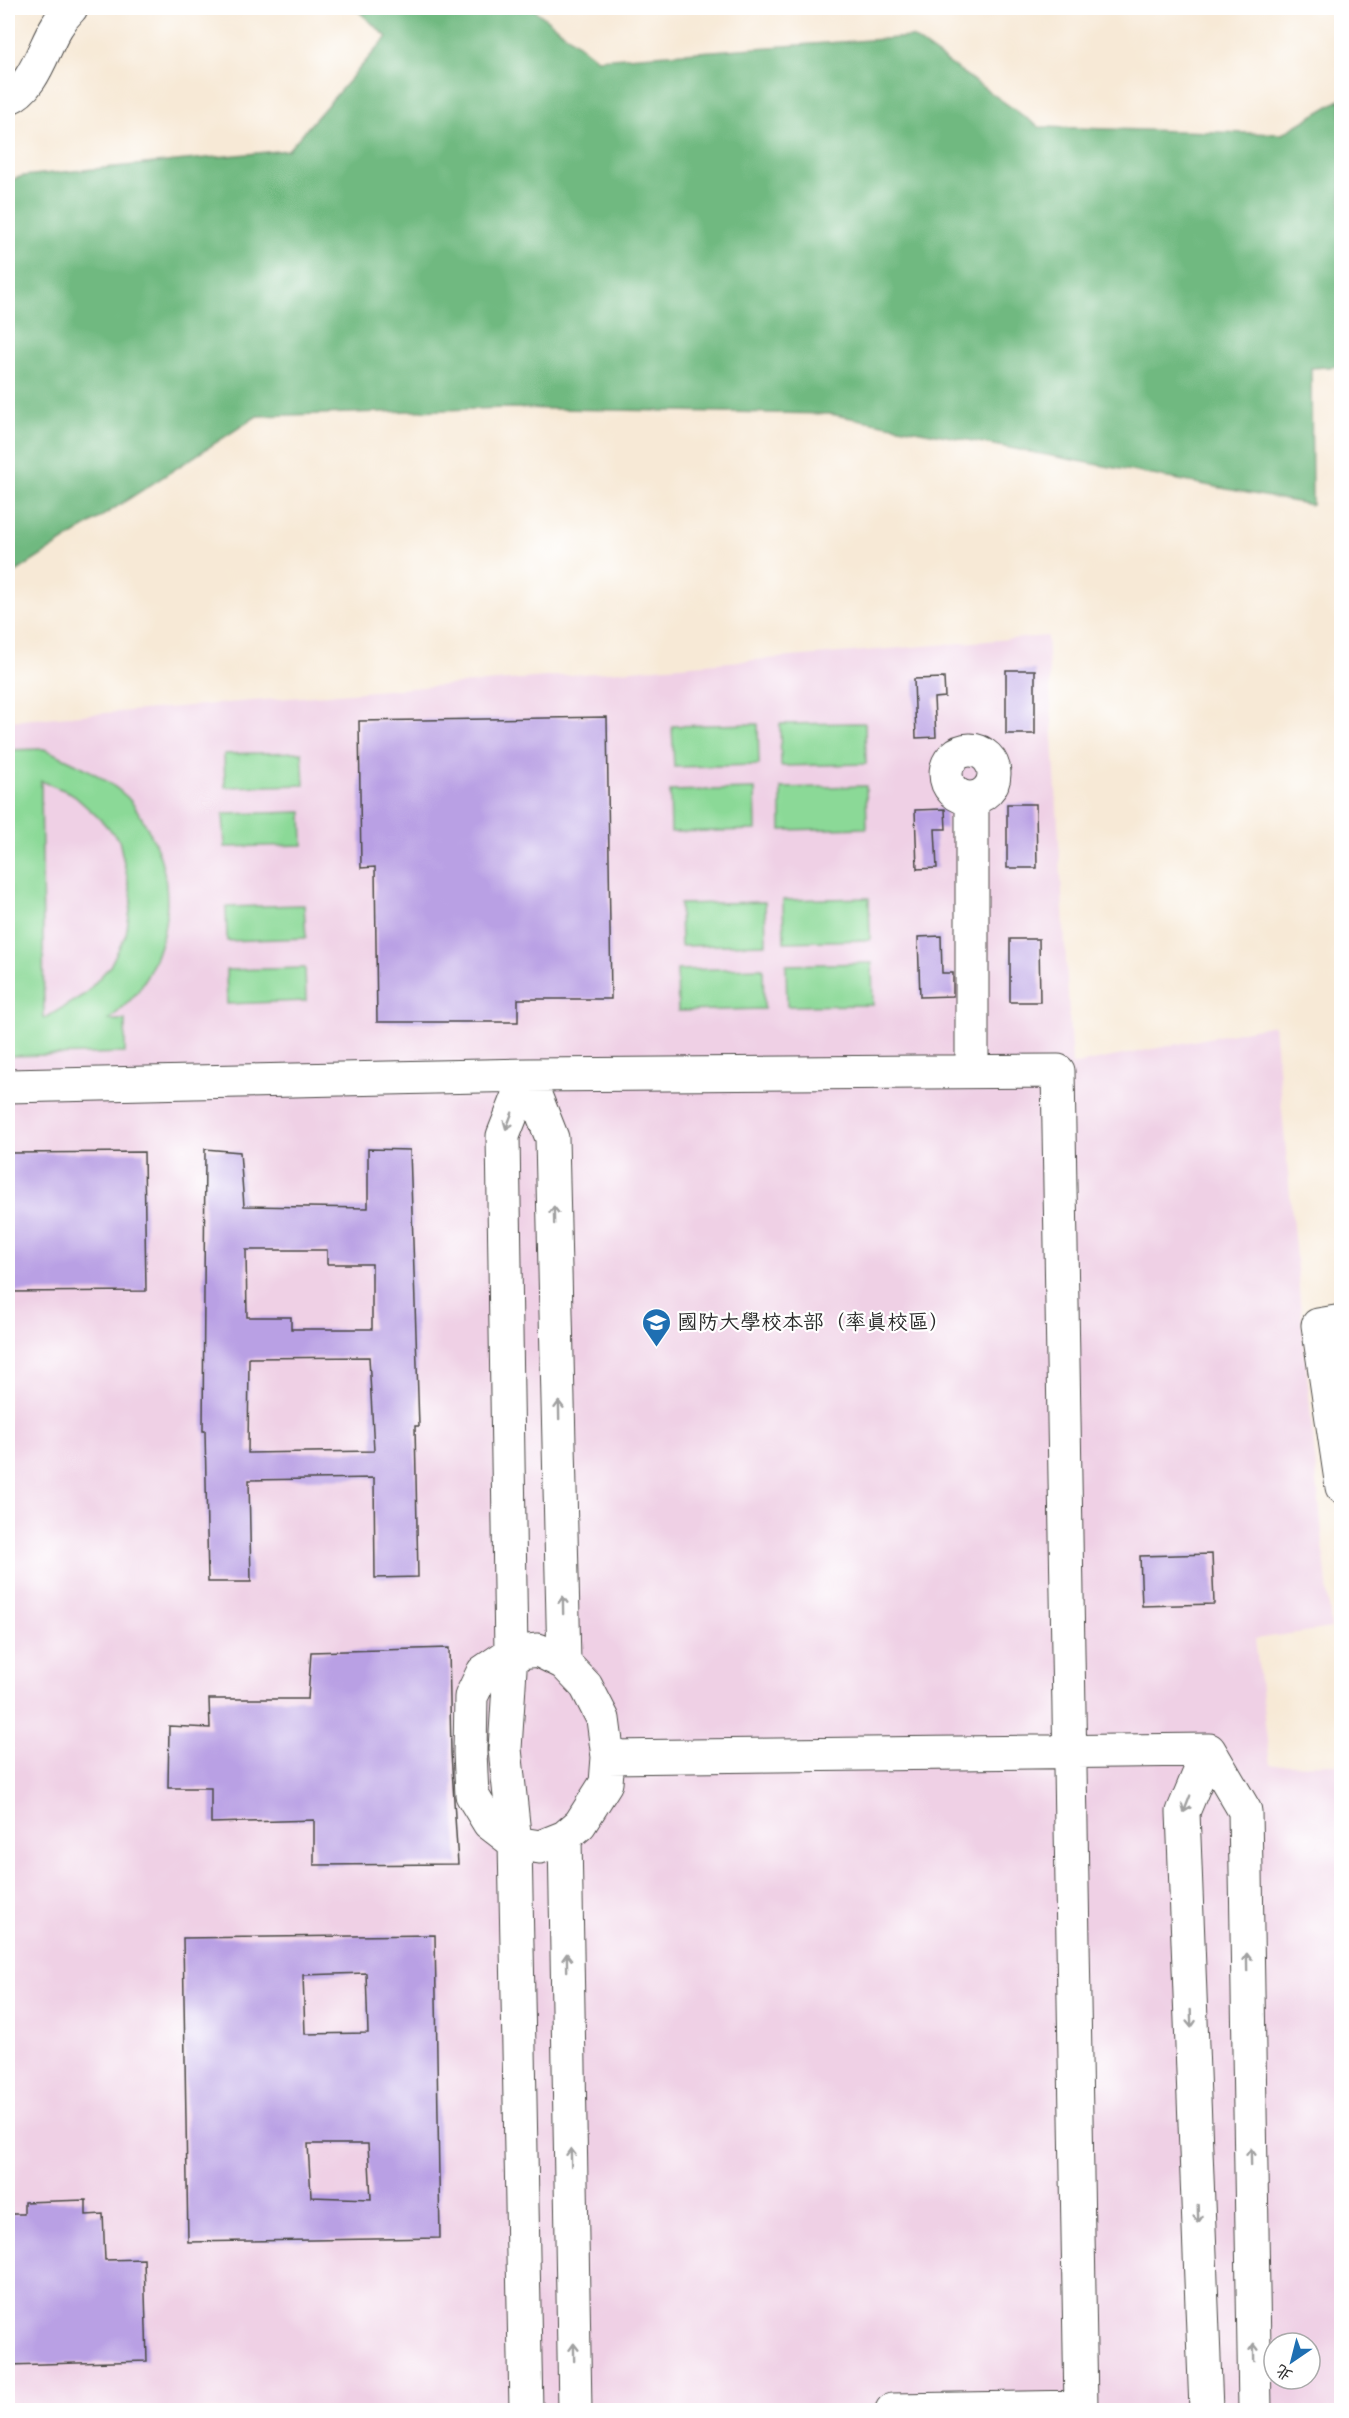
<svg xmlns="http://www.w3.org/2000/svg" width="1349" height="2418" viewBox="0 0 1349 2418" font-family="'Balsamiq Sans','LXGW WenKai TC',sans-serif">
  <rect width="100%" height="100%" fill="#fff"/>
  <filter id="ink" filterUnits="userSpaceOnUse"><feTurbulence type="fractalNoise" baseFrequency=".0167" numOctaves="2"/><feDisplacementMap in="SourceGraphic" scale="12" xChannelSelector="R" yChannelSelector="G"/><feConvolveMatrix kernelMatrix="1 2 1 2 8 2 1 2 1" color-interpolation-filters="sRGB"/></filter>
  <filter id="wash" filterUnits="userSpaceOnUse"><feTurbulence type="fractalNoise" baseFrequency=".008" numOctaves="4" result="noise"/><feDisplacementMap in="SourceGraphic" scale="24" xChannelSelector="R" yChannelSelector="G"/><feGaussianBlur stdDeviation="1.35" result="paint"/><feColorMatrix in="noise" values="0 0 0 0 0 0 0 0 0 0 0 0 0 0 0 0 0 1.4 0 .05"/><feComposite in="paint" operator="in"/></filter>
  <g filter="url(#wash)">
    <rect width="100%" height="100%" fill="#f7e9d6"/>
    <path fill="#efd0e5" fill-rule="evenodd" d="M1047,636L1072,1065L1274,1025L1331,1628L1255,1639L1270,1765L1341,1764V2410H8V721ZM1274,2343H1310V2379H1274Z"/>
    <path fill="#8bd997" stroke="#5b8261" stroke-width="1.5" fill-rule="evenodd" d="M865,723L866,764L781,766L780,724Z
      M758,724L759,765L674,767L672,726Z
      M44,749C74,762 103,775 127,797C136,806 143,820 149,831C176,881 171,936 143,983C135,998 121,1009 109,1020H125V1053L8,1056V750ZM41,781L71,793L100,819L119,840L132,899L126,934L110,966L85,994L44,1019Z
      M302,752L304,785L225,787L224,754Z
      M866,786L867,828L781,830V788Z
      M755,789L756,830L671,832L670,791Z
      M302,812L303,845L225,847L223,814Z
      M869,898L870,940L784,942L783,900Z
      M765,902L766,944L681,946L680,904Z
      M304,905L306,938L227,941L226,907Z
      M872,963L873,1005L787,1006L786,965Z
      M305,968L306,1001L227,1004L226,970Z
      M763,968L764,1009L678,1011L677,970Z"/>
    <path fill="#70b980" stroke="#4e7256" stroke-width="1.5" d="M355,8H532L597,59L912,37L1039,127L1282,134L1341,99V366L1311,368L1312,505L830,414L504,408L257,416L8,577V181L23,176L288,150L387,37Z"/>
    <g id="blocks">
      <path fill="#b9a0e4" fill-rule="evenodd" d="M1006,670H1035V734H1006Z
        M944,678L945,697L934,698L936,737L916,738L914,679Z
        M607,717L611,999H518V1022H377L375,867L361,868L359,721Z
        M1007,804H1036L1037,868H1007Z
        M945,809L946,829H935L937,868L917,869L915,810Z
        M941,936L942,973H953V996L920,997L918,937Z
        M1010,939H1039L1040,1002H1010Z
        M205,1149L240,1152L244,1206L368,1208V1149L410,1150L419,1426H415L418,1577L375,1578L374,1478L249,1480L251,1582H208L205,1431H203ZM246,1250H327V1264H372V1329H291V1317H247ZM369,1357L374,1451L248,1453L249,1358Z
        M144,1152L146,1291L8,1292V1153Z
        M1212,1554L1214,1604L1142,1606L1140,1556Z
        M449,1648L451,1753L458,1864L314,1865V1820L211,1823V1788H168L169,1726L210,1728L209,1699H308L311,1652Z
        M435,1935L440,2238L188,2242L183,1938ZM366,1973L368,2033L305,2034L303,1975ZM308,2144H368L371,2199L311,2197Z
        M86,2200V2215L103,2214L105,2260L144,2259L147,2361L8,2365V2214H24V2202Z"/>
    </g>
  </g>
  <g filter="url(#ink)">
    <use href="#blocks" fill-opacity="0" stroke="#4a4845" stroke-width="1.5"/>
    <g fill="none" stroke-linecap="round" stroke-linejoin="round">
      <defs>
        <path id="minor" d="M8,98C34,88 43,48 57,26C61,19 66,13 71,8
          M946 774a24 24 0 1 1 48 0a24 24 0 1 1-48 0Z
          M972,799V1071
          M8,1086L527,1075L1058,1071L1081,2407L892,2410
          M1342,1321L1318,1325L1342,1487
          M538,1650L564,1663L586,1686L603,1719L608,1757L606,1783L580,1824L565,1837L540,1847L515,1843L489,1823L472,1795L470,1752L471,1697L483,1672L511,1653Z
          M1209,1750L1245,1811L1255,2410
          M608,1757L1209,1750
          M565,1837L575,2410
          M526,2410L515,1843L505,1749L511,1653L503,1136L527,1075L552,1138L564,1663
          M1206,2410L1183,1812L1209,1750"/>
      </defs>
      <use href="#minor" stroke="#4a4845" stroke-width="35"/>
      <use href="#minor" stroke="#fff" stroke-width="33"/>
    </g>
    <defs><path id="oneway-shaft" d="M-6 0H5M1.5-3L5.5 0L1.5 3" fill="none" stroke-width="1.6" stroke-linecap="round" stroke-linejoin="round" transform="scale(1.5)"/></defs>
    <g stroke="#a0a0a0">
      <use href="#oneway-shaft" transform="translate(509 1121) rotate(111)"/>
      <use href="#oneway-shaft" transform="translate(554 1215) rotate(-91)"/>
      <use href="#oneway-shaft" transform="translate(559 1410) rotate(-91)"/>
      <use href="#oneway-shaft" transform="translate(563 1605) rotate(-91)"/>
      <use href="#oneway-shaft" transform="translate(1187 1804) rotate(111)"/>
      <use href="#oneway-shaft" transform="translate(567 1962) rotate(-91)"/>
      <use href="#oneway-shaft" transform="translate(1247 1962) rotate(-91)"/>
      <use href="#oneway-shaft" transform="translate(1191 2019) rotate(88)"/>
      <use href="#oneway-shaft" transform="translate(571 2157) rotate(-91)"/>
      <use href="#oneway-shaft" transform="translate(1251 2157) rotate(-91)"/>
      <use href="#oneway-shaft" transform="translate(1198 2214) rotate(88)"/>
      <use href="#oneway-shaft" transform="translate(574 2352) rotate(-91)"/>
      <use href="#oneway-shaft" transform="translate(1254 2352) rotate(-91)"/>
    </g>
  </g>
  <defs>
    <symbol id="university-pin" viewBox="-11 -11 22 30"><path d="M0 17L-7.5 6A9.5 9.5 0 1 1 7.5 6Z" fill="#1f6fb2" stroke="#fff"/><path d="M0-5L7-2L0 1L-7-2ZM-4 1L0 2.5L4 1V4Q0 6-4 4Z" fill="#fff"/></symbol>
  </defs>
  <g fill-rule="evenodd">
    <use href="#university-pin" x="640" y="1306" width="33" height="45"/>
  </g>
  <g text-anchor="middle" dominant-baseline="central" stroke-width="4.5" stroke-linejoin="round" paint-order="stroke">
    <g font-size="21" fill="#2b2b2b" stroke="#fff" text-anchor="start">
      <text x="677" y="1322">國防大學校本部（率真校區）</text>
    </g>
  </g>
  <rect width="1349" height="2418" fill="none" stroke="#fff" stroke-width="30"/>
  <g transform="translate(1292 2361) rotate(215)"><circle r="28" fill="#ffffff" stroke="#aaaaaa" stroke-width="1.5"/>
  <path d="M0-4.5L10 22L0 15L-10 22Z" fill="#1f6fb2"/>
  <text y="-9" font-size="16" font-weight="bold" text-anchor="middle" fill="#2b2b2b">北</text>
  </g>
</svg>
